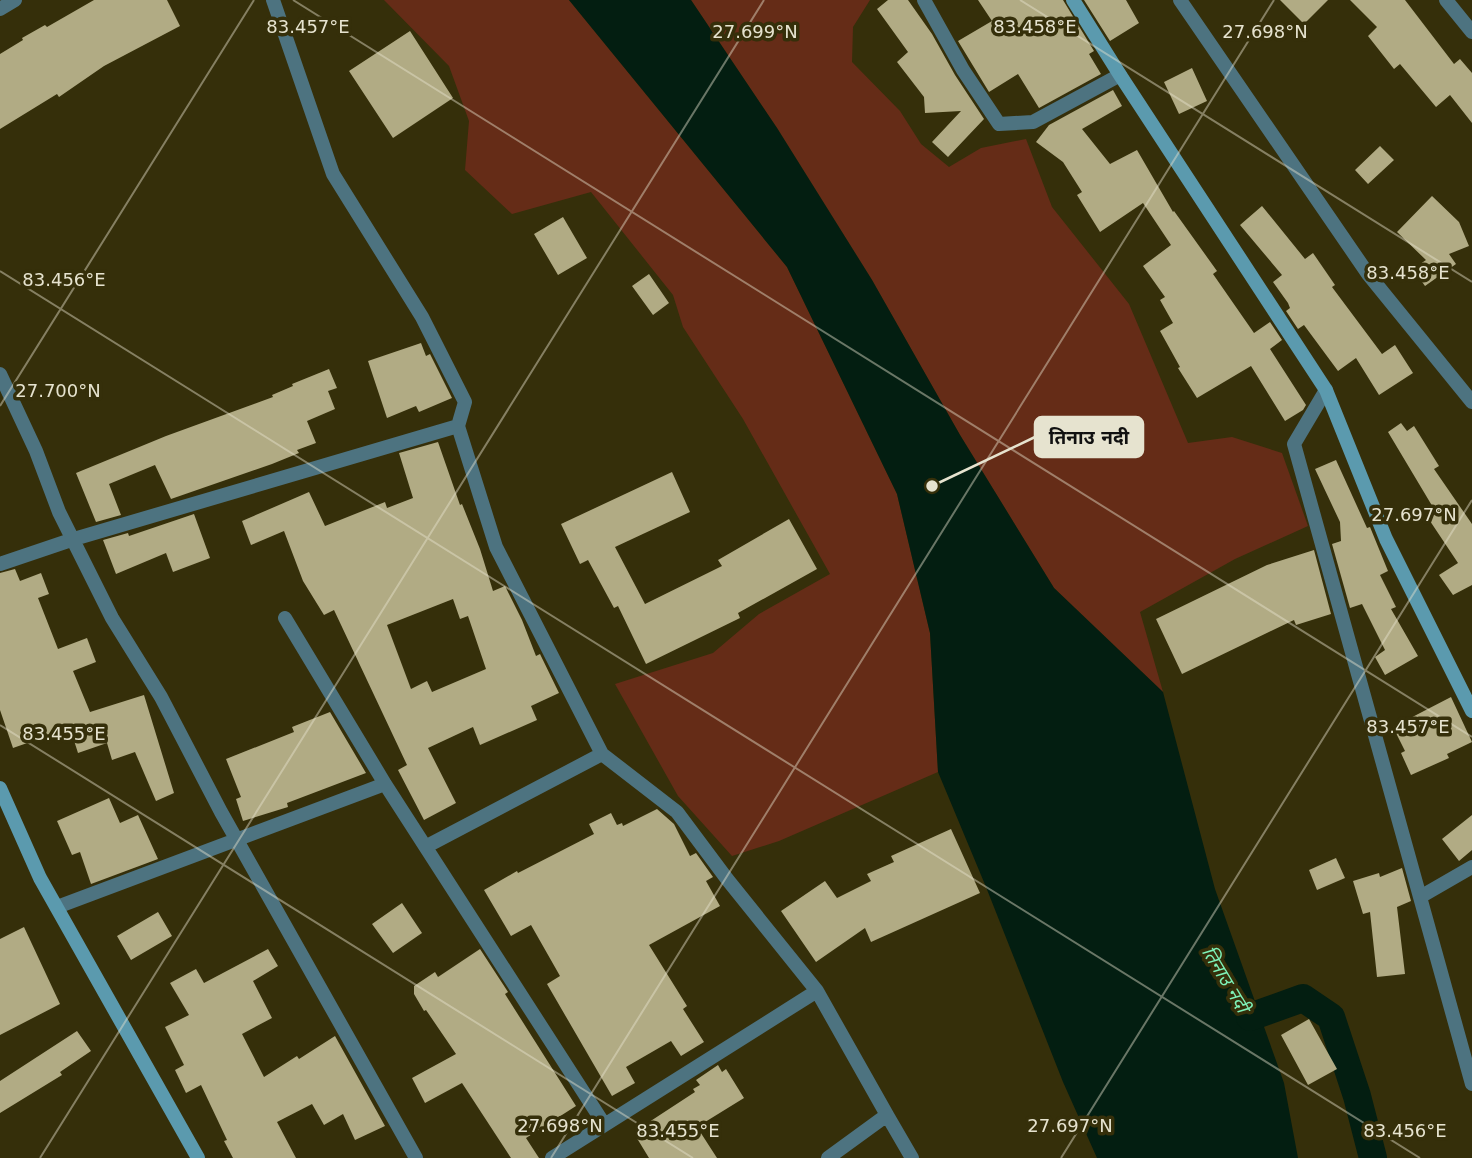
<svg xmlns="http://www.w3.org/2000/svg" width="1472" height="1158" viewBox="0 0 1472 1158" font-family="'DejaVu Sans','Noto Sans Devanagari',sans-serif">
  <rect width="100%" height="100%" fill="#352f0a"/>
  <path fill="#652c17" d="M384,0H569L787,267L897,494L930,633L938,772L779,841L732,856L678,796L615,684L713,653L759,614L830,574L743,419L683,327L673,295L591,192L512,214L465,170L469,121L449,66Z
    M691,0H870L853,27L852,62L900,111L921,144L949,167L981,148L1026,139L1052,207L1129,304L1188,443L1232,437L1282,453L1308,526L1235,559L1140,612L1163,692L1054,588L960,435L872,280L777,128Z"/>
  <path fill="#031e11" d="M569,0H691L777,128L872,280L960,435L1054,588L1163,692L1215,889L1284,1083L1298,1158H1097L1063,1082L986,887L938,772L930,633L897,494L787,267Z"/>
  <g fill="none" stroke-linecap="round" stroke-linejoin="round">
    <path stroke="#031e11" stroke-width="28" d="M1250,1017L1303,998L1331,1017L1357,1096L1373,1158"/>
  </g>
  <path fill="#b1ab84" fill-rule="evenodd" d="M94,0H167L180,26L104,66L59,97L57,94L0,129V54L23,40L22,38L45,25L47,27Z
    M888,0H908L932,34L955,75L984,119L948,157L932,142L961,111L925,113L924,97L897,62L908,52L877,9Z
    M978,0H1063L1094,51L1089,54L1101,74L1039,108L1018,74L989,92L958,41L992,21Z
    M1084,0H1126L1139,23L1110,41Z
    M1280,0H1328L1304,24Z
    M1350,0H1405L1454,64L1460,59L1472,73V123L1450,95L1436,107L1400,64L1394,69L1368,36L1377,27Z
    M410,31L453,98L393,138L349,71Z
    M1192,68L1207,101L1179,114L1164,82Z
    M1113,90L1122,106L1082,129L1110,164L1137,150L1173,212L1174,211L1217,271L1213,274L1254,333L1270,322L1282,340L1270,349L1306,405L1303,410L1285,421L1251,366L1197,398L1178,368L1180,367L1160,331L1173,323L1160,300L1165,297L1143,266L1171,245L1143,203L1100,232L1077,195L1082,192L1063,162L1036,142L1049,125Z
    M1380,146L1394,160L1368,184L1355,170Z
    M1432,196L1459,222L1469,246L1449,254L1456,264L1425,286L1413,269L1426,260L1397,232Z
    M1262,206L1305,259L1313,253L1335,285L1332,287L1382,354L1395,345L1413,373L1379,395L1356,358L1338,371L1304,325L1298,329L1286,311L1290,308L1288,303L1273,282L1282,275L1240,225Z
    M563,217L587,258L558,275L534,234Z
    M649,274L669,303L653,315L632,286Z
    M421,343L426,356L430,354L452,398L419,412L416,406L387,418L368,361Z
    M329,369L337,388L328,391L335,409L307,421L316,443L297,450L299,453L272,464L171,499L155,465L109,484L121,515L96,522L76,473L166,436L273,397L272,395L293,386L292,384Z
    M1401,423L1407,431L1414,426L1439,466L1434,469L1472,524V585L1453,595L1439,575L1458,563L1426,515L1434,509L1388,432Z
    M438,442L460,505L462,504L480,549L493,591L505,586L522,620L536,656L540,654L559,693L531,706L537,720L480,745L473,727L428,748L456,803L424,820L398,770L407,765L334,610L324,615L303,581L284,531L251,545L242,521L309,492L325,526L385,502L387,508L413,498L399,453ZM453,599L460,619L468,616L486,669L432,692L427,681L411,689L387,625Z
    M1336,460L1367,528L1370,527L1388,571L1380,575L1396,607L1391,609L1418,656L1385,675L1375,657L1385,650L1362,604L1350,608L1332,544L1341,541L1340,522L1315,469Z
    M672,472L690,512L615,547L645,604L722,566L718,560L789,519L817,569L738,613L740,618L646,664L618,606L614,608L588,560L580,564L561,524Z
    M194,514L210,558L173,572L166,553L116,574L103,540L128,533L129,536Z
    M1314,550L1331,614L1296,625L1294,620L1182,674L1156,619L1267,565Z
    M15,569L20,581L41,573L49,594L38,598L58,649L87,638L96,662L73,671L90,712L144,695L174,793L156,801L135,752L112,760L107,743L78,753L70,728L13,748L0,710V573Z
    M1451,697L1472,742L1447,754L1449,758L1411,775L1401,753L1405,751L1393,727Z
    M330,712L366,773L287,803L288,807L243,821L236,799L241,797L226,759L294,732L292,727Z
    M109,798L120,823L138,815L158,859L91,884L80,852L72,855L57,821Z
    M657,809L674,824L690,856L696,853L713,877L706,881L720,906L649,945L687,1006L683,1009L704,1042L681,1056L671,1041L626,1067L635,1083L612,1096L547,984L560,976L531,925L511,936L484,890L517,871L518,873L594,834L589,824L611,813L617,825L622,823L623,826Z
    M1472,815V850L1459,861L1442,839Z
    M951,829L980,893L871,942L865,928L816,962L781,911L825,881L837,898L871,881L867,874L894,862L891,856Z
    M1336,858L1345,878L1317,890L1309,870Z
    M1402,868L1411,901L1397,907L1405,974L1377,977L1370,912L1363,914L1353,881L1379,873L1380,877Z
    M402,903L422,933L393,953L372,924Z
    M158,912L172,936L131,960L117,936Z
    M24,927L60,1004L0,1035V939Z
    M268,949L278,966L253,981L272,1018L242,1034L264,1077L297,1056L299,1059L335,1036L385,1126L355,1140L343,1114L324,1125L312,1104L277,1122L296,1158H233L224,1141L227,1140L201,1085L186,1093L175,1070L184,1065L165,1027L189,1015L170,983L196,969L204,983Z
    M480,949L508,992L505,994L576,1106L526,1138L539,1158H511L462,1083L425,1103L412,1078L456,1054L426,1010L424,1011L414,994V986L435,972L438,977Z
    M1309,1019L1337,1069L1308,1085L1281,1035Z
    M77,1031L91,1051L60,1072L62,1075L0,1113V1081Z
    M718,1065L722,1072L726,1069L744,1098L697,1127L717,1158H649L635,1135L645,1129L643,1126L695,1092L693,1089L700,1085L696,1080Z"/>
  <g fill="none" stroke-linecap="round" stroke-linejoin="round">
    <path stroke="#4d7380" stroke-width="14" d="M273,0L333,174L422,317L465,402L458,426L496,547L602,754L677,812L727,879L817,991L887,1115L828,1158
      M924,0L963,70L999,124L1033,122L1120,75
      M1180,0L1368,274L1472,402
      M1446,0L1472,32
      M0,9L15,0
      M0,374L36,451L59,512L112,618L161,697L221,812L416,1158
      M1326,390L1294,444L1472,1084
      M0,564L74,539L458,426
      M285,618L385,784L604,1124
      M427,846L602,754
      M1420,897L1472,867
      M57,907L385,784
      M887,1115L912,1158
      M552,1158L817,991"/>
    <path stroke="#5b9aae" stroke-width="14" d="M1073,0L1120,75L1326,390L1386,539L1472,711
      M0,788L40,878L198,1158"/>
  </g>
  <path fill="none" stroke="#e6e3cf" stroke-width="2" stroke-opacity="0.45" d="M293,0L1472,737M1020,0L1472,282M0,271L1420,1158M0,406L254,0M0,725L693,1158M40,1158L764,0M551,1158L1274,0M1061,1158L1472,500"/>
  <g text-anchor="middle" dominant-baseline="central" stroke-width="7" stroke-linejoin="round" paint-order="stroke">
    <g font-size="19" font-style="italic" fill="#7df1b8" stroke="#352f0a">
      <text transform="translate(1226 979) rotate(59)">तिनाउ नदी</text>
    </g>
  </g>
  <g font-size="18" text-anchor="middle" fill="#e6e3cf" stroke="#352f0a" stroke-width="7" stroke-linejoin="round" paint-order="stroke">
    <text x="308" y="33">83.457°E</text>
    <text x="1035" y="33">83.458°E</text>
    <text x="755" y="38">27.699°N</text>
    <text x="1265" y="38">27.698°N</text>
    <text x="1408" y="279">83.458°E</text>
    <text x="64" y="286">83.456°E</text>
    <text x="58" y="397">27.700°N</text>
    <text x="1414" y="521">27.697°N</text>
    <text x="1408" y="733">83.457°E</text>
    <text x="64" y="740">83.455°E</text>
    <text x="560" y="1132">27.698°N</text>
    <text x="1070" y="1132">27.697°N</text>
    <text x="678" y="1137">83.455°E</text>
    <text x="1405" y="1137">83.456°E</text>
  </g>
  <path fill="none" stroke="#e6e3cf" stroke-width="2.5" d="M932 486L1035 437"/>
  <circle fill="#e6e3cf" stroke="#352f0a" stroke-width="2.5" cx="932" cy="486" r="7"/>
  <rect fill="#e6e3cf" stroke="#e6e3cf" stroke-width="2.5" x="1035" y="417" width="108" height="40" rx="7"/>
  <g font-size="19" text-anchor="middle" font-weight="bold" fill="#111">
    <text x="1089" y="444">तिनाउ नदी</text>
  </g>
</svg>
